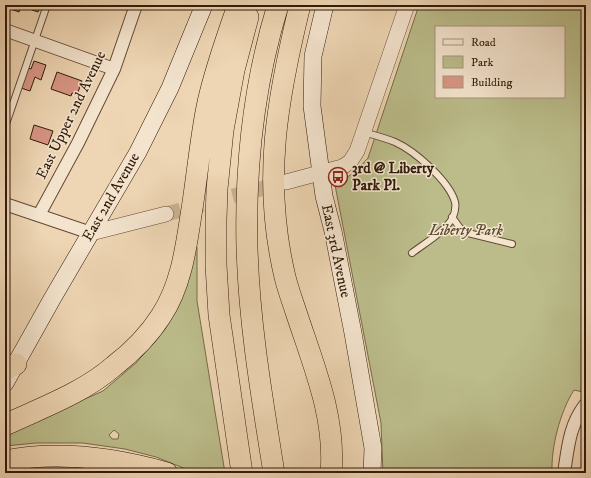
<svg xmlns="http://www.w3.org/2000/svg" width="591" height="478" viewBox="0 0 591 478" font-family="'IM FELL DW Pica',serif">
  <rect width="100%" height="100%" fill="#eed5b3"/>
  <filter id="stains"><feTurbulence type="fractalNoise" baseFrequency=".005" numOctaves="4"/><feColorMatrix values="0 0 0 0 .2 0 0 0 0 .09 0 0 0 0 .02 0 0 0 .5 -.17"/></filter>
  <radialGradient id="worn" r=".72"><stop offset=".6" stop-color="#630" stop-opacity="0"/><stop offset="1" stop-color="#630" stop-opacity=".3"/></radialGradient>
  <path fill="#bbbc8a" stroke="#766c4a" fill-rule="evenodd" d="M419,5H586V383L583,392L574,390C560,412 551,447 552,473H383L381,423L335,185L355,172L368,158ZM436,27H564V97H436Z
    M194,243L197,247V301L225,473H196L156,457L125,449L83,443H36L5,446V434L103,391L136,363L164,330ZM114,430L119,434L118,439H112L109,435Z
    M43,464L85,466L131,473H5V469Z"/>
  <path fill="#d89584" stroke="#311b0b" d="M6,5H22L19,12L5,7Z
    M34,5H41L38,12L32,10Z
    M34,61L46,65L41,80L35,77L30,91L21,88L28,68L31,69Z
    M57,72L82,81L77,95L72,93L71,96L51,89Z
    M34,125L53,131L48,145L30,139Z"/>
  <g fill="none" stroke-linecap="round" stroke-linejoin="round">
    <path stroke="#c8b091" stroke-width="15" stroke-dasharray="15 8" stroke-linecap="butt" d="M166,214L283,183"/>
    <defs>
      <path id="service" d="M5,127L47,5
        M363,132C374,135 385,138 395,142C415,151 449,181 455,202C456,207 455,212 453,217C446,231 425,243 412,253
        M452,217L460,228L468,233L512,244"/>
      <path id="minor" d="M5,30L114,69
        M5,204L91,233
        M39,215L78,143L114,69L136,5
        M564,473C568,448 569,426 585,405"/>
      <path id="tertiary" d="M286,182L342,167L350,162L357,151L407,5
        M91,233L166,214"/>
      <path id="secondary" d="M325,5L313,56L312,106L324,196L333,231L353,333L373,448L372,473
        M5,383L52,299L138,152L170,88L204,5"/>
      <path id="motorway" d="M300,5C277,99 262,181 285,277C288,289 292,300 296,312C313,364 336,417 331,473
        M5,370L16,364
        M5,425C41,408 83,393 114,366C132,352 149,335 161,316C181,286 186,248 191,215C197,179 200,142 207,107C214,72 227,38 238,5
        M5,461C59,450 114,458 167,473
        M242,473L219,315L216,265V220L217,189L223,130L234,70L248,17
        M274,473C262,398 249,323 247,247C245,166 254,83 278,5"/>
    </defs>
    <use href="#service" stroke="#604a35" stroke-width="8"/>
    <use href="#minor" stroke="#604a35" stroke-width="14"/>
    <use href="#tertiary" stroke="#604a35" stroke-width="16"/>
    <use href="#secondary" stroke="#311b0b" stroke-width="18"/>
    <use href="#motorway" stroke="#311b0b" stroke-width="22"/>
    <use href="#service" stroke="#f4e4ce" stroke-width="6"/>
    <use href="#minor" stroke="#f4e4ce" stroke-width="12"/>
    <use href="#tertiary" stroke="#f4e4ce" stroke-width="15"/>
    <use href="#secondary" stroke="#f4e4ce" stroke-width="17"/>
    <use href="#motorway" stroke="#eed5b3" stroke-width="21"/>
  </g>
  <defs>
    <symbol id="bus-ring" viewBox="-11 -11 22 22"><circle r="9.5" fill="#f4e4ce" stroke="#8f2418" stroke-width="1.5"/><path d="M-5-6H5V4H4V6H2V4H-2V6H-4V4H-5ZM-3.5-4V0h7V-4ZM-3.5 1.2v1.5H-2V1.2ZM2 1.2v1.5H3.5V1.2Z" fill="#8f2418"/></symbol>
  </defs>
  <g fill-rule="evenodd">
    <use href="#bus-ring" x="327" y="166" width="22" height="22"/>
  </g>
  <g text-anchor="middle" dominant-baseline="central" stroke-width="3" stroke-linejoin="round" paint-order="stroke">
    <g font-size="15" fill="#311b0b" stroke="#f4e4ce">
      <text transform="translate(71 115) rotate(-64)">East Upper 2nd Avenue</text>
      <text transform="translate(111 197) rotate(-60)">East 2nd Avenue</text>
      <text transform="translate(336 251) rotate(78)">East 3rd Avenue</text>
    </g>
    <g font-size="15" font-weight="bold" fill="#311b0b" stroke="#f4e4ce" text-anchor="start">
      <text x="352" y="168">3rd @ Liberty<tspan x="352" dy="17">Park Pl.</tspan></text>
    </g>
    <g font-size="15" font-style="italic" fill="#5a4b31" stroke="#f4e4ce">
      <text x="466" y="230">Liberty Park</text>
    </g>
  </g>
  <rect width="591" height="478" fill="none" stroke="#eed5b3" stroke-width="20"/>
  <rect x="6" y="6" width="579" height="466" fill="none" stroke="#311b0b" stroke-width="2"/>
  <rect x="10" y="10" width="571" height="458" fill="none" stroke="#311b0b"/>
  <rect x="435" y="26" width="130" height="72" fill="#f4e4ce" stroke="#a69480"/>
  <rect x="443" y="39" width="20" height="6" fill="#f4e4ce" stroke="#a69480"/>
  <text x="471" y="46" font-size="12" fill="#311b0b">Road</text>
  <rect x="443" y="56" width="20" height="12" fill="#bbbc8a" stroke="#a69480"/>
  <text x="471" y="66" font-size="12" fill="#311b0b">Park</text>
  <rect x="443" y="76" width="20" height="12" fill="#d89584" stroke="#a69480"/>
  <text x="471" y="86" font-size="12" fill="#311b0b">Building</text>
  <rect width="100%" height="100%" filter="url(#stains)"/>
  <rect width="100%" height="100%" fill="url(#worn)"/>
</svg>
